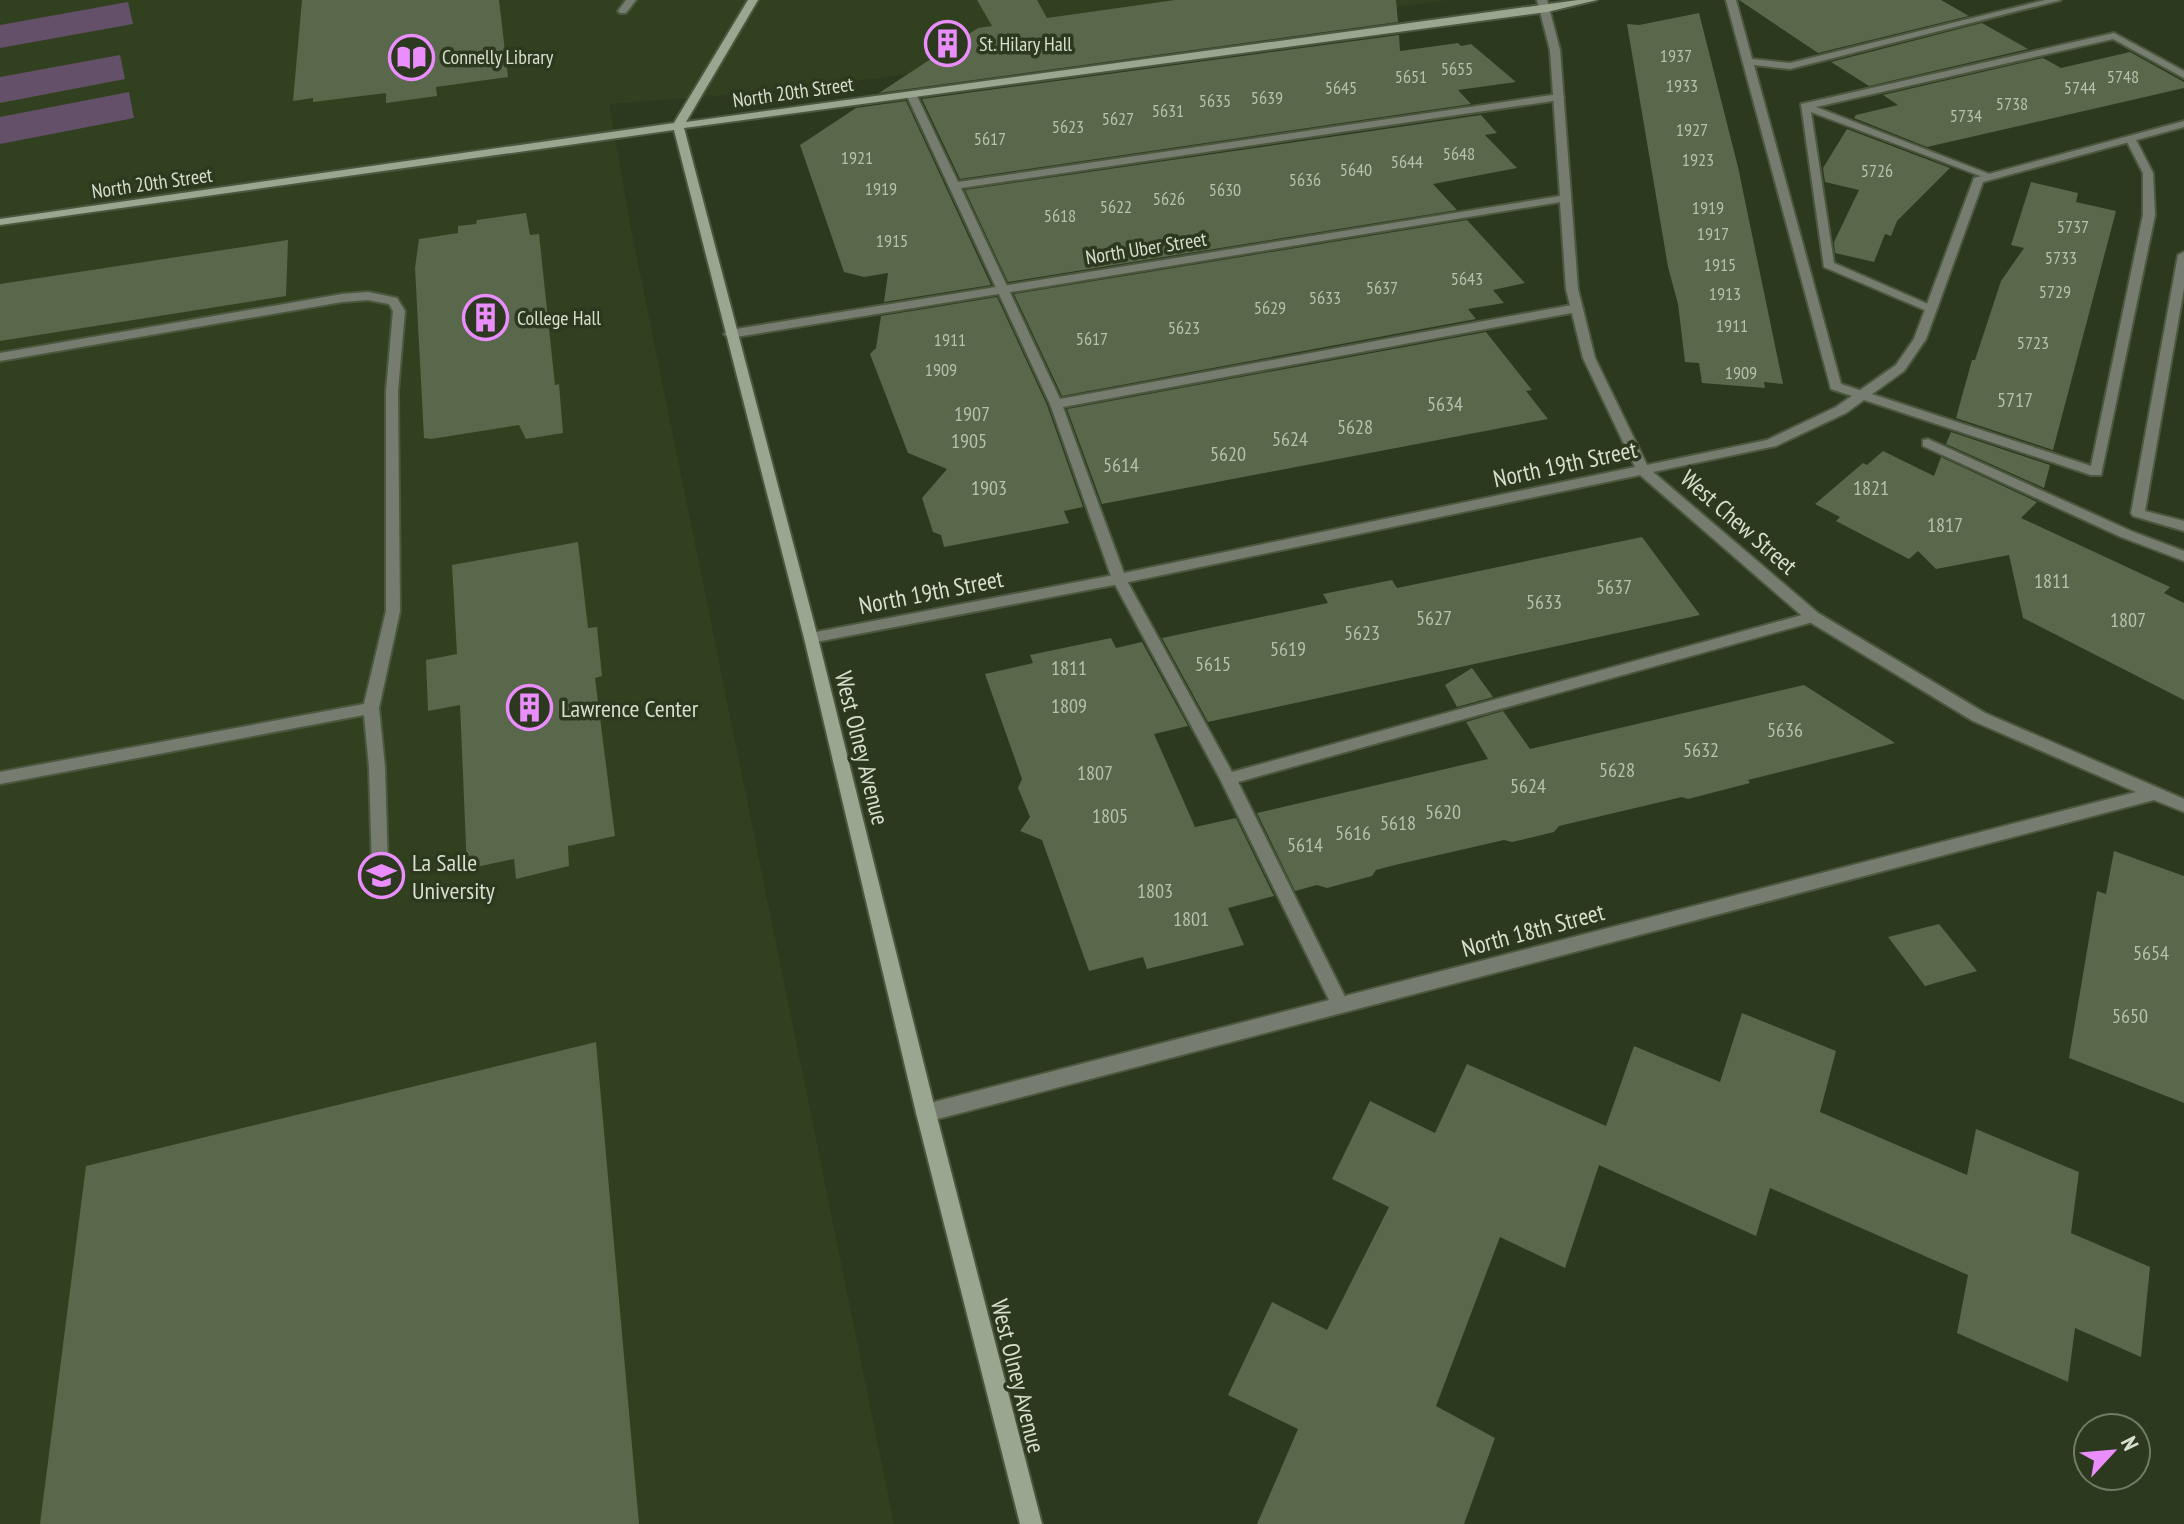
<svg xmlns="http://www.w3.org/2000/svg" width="2184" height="1524" viewBox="0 0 2184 1524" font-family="'PT Sans Narrow',sans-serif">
  <rect width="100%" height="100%" fill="#2c391e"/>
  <path fill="#31411f" d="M0,0H1448L782,91L609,104L631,229L894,1524H0Z"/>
  <path fill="#655069" d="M128,2L133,24L0,48V25Z
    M120,55L125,79L0,103V77Z
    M129,92L134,118L0,144V117Z"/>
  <path fill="#59674a" d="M302,0H499L508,77L436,87L437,96L386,103V93L313,102V98L293,101Z
    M977,0H1037L1047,18L1175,0H1396L1398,22L879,93L978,28L992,26Z
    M1739,0H1941L1969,16L1818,53Z
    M1699,13L1738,167L1783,384L1764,382L1765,388L1702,383L1699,363L1685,362L1678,304L1668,267L1627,24L1639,25Z
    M1982,23L2028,49L1869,86L1831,62Z
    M1399,35L1400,51L1458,43L1461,46L1471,44L1516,82L1458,90L1471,104L960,179L922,99Z
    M2130,52L2184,82V88L1927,147L1854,118L1856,115L1898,105L1883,95L2043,58L2061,68Z
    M906,101L991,285L884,302L888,273L864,277L844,272L800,145L856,108Z
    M1481,115L1497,133L1485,135L1517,168L1433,184L1457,210L1008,282L965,190Z
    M1847,129L1950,168L1897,221L1891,236L1885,234L1874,262L1835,253L1834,242L1859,190L1825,182L1823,168Z
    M2031,182L2078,193L2076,202L2116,211L2053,450L1956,418L1972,360H1975L2001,281L2024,248L2011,245Z
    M526,213L530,235L539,234L555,385L559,384L563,433L526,439L519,425L431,439L424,438L415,268L419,239L458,233V226L476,224L477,220Z
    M1467,220L1525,283L1493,290L1504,303L1468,309L1476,319L1062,396L1014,294Z
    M288,240L286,296L0,341V284Z
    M997,297L1047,405L1083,507L1064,511L1069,523L944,547L941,535L933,532L922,498L947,469L908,453L870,354L876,348L881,316Z
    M1486,332L1532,390L1526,391L1548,419L1102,504L1067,409Z
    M1951,432L2050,465L2044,488L1946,444Z
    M1883,451L1934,476L1941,457L2037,502L2021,518L2170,587L2164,593L2184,603V700L2023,618L2009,555L1936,569L1918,551L1909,559L1836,521L1840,517L1815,504L1863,463L1867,465Z
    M1642,537L1700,615L1208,722L1162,638L1328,603L1323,594L1392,580L1397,588Z
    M578,542L588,628L597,627L602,676L595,678L615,836L568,846L569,866L516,879L514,859L467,869L460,705L428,711L426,660L457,654L452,565Z
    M1111,638L1116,648L1142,642L1188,726L1154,734L1195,827L1236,818L1274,896L1228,908L1244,945L1147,969L1143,957L1089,971L1042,840L1020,831L1030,817L1018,788L1022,779L985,674L1033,663L1030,655Z
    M1472,668L1493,697L1457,707L1445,685Z
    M1804,685L1895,743L1748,780L1750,783L1688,799L1682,797L1559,826L1554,832L1512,842L1504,840L1395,865L1376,870L1372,876L1327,888L1317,885L1295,891L1257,813L1488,759L1466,722L1503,711L1530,749Z
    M2114,851L2184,876V1103L2069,1058L2097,891L2106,894Z
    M1939,924L1977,971L1925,986L1888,937Z
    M1742,1013L1836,1051L1820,1112L1967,1175L1976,1129L2079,1172L2071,1233L2150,1267L2141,1357L2075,1328L2068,1382L1957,1333L1968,1275L1770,1188L1756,1236L1599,1165L1565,1268L1500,1237L1436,1406L1495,1438L1464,1524H1257L1298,1429L1228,1395L1272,1302L1327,1330L1389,1207L1332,1179L1370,1101L1435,1133L1467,1064L1606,1126L1634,1046L1720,1082Z
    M596,1042L639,1524H40L86,1166Z"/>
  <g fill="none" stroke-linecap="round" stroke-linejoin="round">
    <defs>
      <path id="lane" d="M626,0H636L626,13H620L618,11Z
        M1726,0H1736L1752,59L1790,63L2045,0H2061L1790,69L1754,65L1841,384L2091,466L2143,215V173L2125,138L2134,136L2153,173L2155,215L2101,475H2091L1831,389Z
        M2114,33L2184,71V78L2113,39L1816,107L1992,175L1983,177L1811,112L1834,263L1937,308L1931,312L1927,311L1824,267L1801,104Z
        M907,92L916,94L958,182L1559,94L1564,97L1559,100L961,188L1060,399L1577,304L1583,308L1577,312L1063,407L1126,579L1232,772L1813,612L1820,617L1813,622L1238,782L1349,1005L1346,1010L1340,1013L1334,1010L1220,779L1112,579L1050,404L906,94Z
        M2184,252V288L2145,511L2184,521V531L2133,516L2131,513L2178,255Z
        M368,292L397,298L405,311L398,391L400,611L379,708L385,767L388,870L386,875H374L372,870L369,767L364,715L0,784V772L364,704L386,611V391L393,311L389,304L368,300L342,302L0,361V353L342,294Z
        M1928,439L2131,531L2184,551V561L2121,537L1923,446V440Z"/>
      <path id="street" d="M1537,0H1547L1560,50L1578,289L1595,358L1647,465L1767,440L1836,407L1896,365L1914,339L1974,178L2184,121V127L1983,182L1926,339L1904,371L1846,413L1776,446L1653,472L1818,613L1985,713L2184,799V812L2154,800L926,1122L919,1119L916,1113L919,1107L926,1104L2136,792L1973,721L1808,621L1640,475L1119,584L811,643L806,642L804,638L811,633L1119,574L1635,467L1583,358L1566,289L1560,202L730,338L724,334L730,330L1560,196L1550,50Z"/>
      <path id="secondary" d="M748,0H758L686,122L1578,0H1597L1547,12L684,128L818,638L936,1113L1042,1524H1020L916,1113L804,638L674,130L0,225V219L674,123Z"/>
    </defs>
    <use href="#lane" stroke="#4b573e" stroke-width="4"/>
    <use href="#street" stroke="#4b573e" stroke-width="4"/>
    <use href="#secondary" stroke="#4b573e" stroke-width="4"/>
    <use href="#lane" fill="#767d70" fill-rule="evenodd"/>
    <use href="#street" fill="#767d70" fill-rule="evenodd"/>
    <use href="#secondary" fill="#9ba691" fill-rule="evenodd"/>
  </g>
  <defs>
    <symbol id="building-ring" viewBox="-11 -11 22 22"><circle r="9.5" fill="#2c391e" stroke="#ea8dfd" stroke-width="1.5"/><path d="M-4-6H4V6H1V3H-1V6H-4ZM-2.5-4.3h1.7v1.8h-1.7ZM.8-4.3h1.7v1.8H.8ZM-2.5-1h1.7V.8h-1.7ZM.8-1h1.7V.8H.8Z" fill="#ea8dfd"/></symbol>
    <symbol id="library-ring" viewBox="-11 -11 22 22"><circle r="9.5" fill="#2c391e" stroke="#ea8dfd" stroke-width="1.5"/><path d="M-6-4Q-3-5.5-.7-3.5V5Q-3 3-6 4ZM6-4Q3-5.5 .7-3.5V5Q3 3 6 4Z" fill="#ea8dfd"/></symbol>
    <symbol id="university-ring" viewBox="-11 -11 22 22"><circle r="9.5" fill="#2c391e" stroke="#ea8dfd" stroke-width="1.5"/><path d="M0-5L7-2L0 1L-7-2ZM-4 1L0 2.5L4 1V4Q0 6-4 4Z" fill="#ea8dfd"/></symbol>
  </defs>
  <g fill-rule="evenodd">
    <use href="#building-ring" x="922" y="18" width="51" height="51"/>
    <use href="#library-ring" x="386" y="32" width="51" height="51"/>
    <use href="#building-ring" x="460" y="292" width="51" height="51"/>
    <use href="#building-ring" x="504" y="682" width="51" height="51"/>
    <use href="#university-ring" x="356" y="850" width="51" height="51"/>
  </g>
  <g text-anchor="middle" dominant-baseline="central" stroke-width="7" stroke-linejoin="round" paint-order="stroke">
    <g font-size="18" fill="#b8c1ae">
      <text x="1676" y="55">1937</text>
      <text x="1457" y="68">5655</text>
      <text x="1411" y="76">5651</text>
      <text x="2123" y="76">5748</text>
      <text x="1682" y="85">1933</text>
      <text x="1341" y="87">5645</text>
      <text x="2080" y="87">5744</text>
      <text x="1267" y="97">5639</text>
      <text x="1215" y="100">5635</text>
      <text x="2012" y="103">5738</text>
      <text x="1168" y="110">5631</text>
      <text x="1966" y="115">5734</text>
      <text x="1118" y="118">5627</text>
      <text x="1068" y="126">5623</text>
      <text x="1692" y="129">1927</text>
      <text x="990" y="138">5617</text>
      <text x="1459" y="153">5648</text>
      <text x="857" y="157">1921</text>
      <text x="1698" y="159">1923</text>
      <text x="1407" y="161">5644</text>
      <text x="1356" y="169">5640</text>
      <text x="1877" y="170">5726</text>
      <text x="1305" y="179">5636</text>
      <text x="881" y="188">1919</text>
      <text x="1225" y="189">5630</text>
      <text x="1169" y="198">5626</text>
      <text x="1116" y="206">5622</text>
      <text x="1708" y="207">1919</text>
      <text x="1060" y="215">5618</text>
      <text x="2073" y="226">5737</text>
      <text x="1713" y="233">1917</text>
      <text x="892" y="240">1915</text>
      <text x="2061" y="257">5733</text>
      <text x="1720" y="264">1915</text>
      <text x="1467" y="278">5643</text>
      <text x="1382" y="287">5637</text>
      <text x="2055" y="291">5729</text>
      <text x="1725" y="293">1913</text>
      <text x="1325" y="297">5633</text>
      <text x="1270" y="307">5629</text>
      <text x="1732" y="325">1911</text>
      <text x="1184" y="327">5623</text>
      <text x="1092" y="338">5617</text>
      <text x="950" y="339">1911</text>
      <text x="2033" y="342">5723</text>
      <text x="941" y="369">1909</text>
      <text x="1741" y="372">1909</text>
    </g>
    <g font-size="20" fill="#d7dfcf" stroke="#2c391e" text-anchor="start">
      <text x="979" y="44">St. Hilary Hall</text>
      <text x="442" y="57">Connelly Library</text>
      <text x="517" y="318">College Hall</text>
    </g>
    <g font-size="20" fill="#d7dfcf" stroke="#2c391e">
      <text transform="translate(793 92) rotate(-8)">North 20th Street</text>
      <text transform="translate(152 183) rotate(-8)">North 20th Street</text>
      <text transform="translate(1146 248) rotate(-9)">North Uber Street</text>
    </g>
    <g font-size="20" fill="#b8c1ae">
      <text x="2015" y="400">5717</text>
      <text x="1445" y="404">5634</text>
      <text x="972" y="414">1907</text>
      <text x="1355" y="427">5628</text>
      <text x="1290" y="439">5624</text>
      <text x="969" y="441">1905</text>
      <text x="1228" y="454">5620</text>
      <text x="1121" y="465">5614</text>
      <text x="989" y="488">1903</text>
      <text x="1871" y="488">1821</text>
      <text x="1945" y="525">1817</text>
      <text x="2052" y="581">1811</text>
      <text x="1614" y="587">5637</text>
      <text x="1544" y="602">5633</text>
      <text x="1434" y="618">5627</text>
      <text x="2128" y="620">1807</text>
      <text x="1362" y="633">5623</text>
      <text x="1288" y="649">5619</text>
      <text x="1213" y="664">5615</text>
      <text x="1069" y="668">1811</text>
      <text x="1069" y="706">1809</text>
      <text x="1785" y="730">5636</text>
      <text x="1701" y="750">5632</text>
      <text x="1617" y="770">5628</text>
      <text x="1095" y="773">1807</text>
      <text x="1528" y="786">5624</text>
      <text x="1443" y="812">5620</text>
      <text x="1110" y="816">1805</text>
      <text x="1398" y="823">5618</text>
      <text x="1353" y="833">5616</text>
      <text x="1305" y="845">5614</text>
      <text x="1155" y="891">1803</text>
      <text x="1191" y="919">1801</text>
      <text x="2151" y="953">5654</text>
      <text x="2130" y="1016">5650</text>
    </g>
    <g font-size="24" fill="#d7dfcf" stroke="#2c391e">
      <text transform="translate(1565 464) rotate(-12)">North 19th Street</text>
      <text transform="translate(1739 522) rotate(41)">West Chew Street</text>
      <text transform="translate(931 592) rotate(-11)">North 19th Street</text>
      <text transform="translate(862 748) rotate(76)">West Olney Avenue</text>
      <text transform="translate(1533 930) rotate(-15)">North 18th Street</text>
      <text transform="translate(1018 1376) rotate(76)">West Olney Avenue</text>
    </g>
    <g font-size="24" fill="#d7dfcf" stroke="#2c391e" text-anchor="start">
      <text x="561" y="708">Lawrence Center</text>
      <text x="412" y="862">La Salle<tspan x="412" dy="28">University</tspan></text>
    </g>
  </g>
  <g transform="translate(2112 1452) rotate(64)"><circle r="38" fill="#2c391e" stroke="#707b65" stroke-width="2"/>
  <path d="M0-6L14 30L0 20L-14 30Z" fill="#ea8dfd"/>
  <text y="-12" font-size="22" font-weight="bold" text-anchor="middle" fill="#d7dfcf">N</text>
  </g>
</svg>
